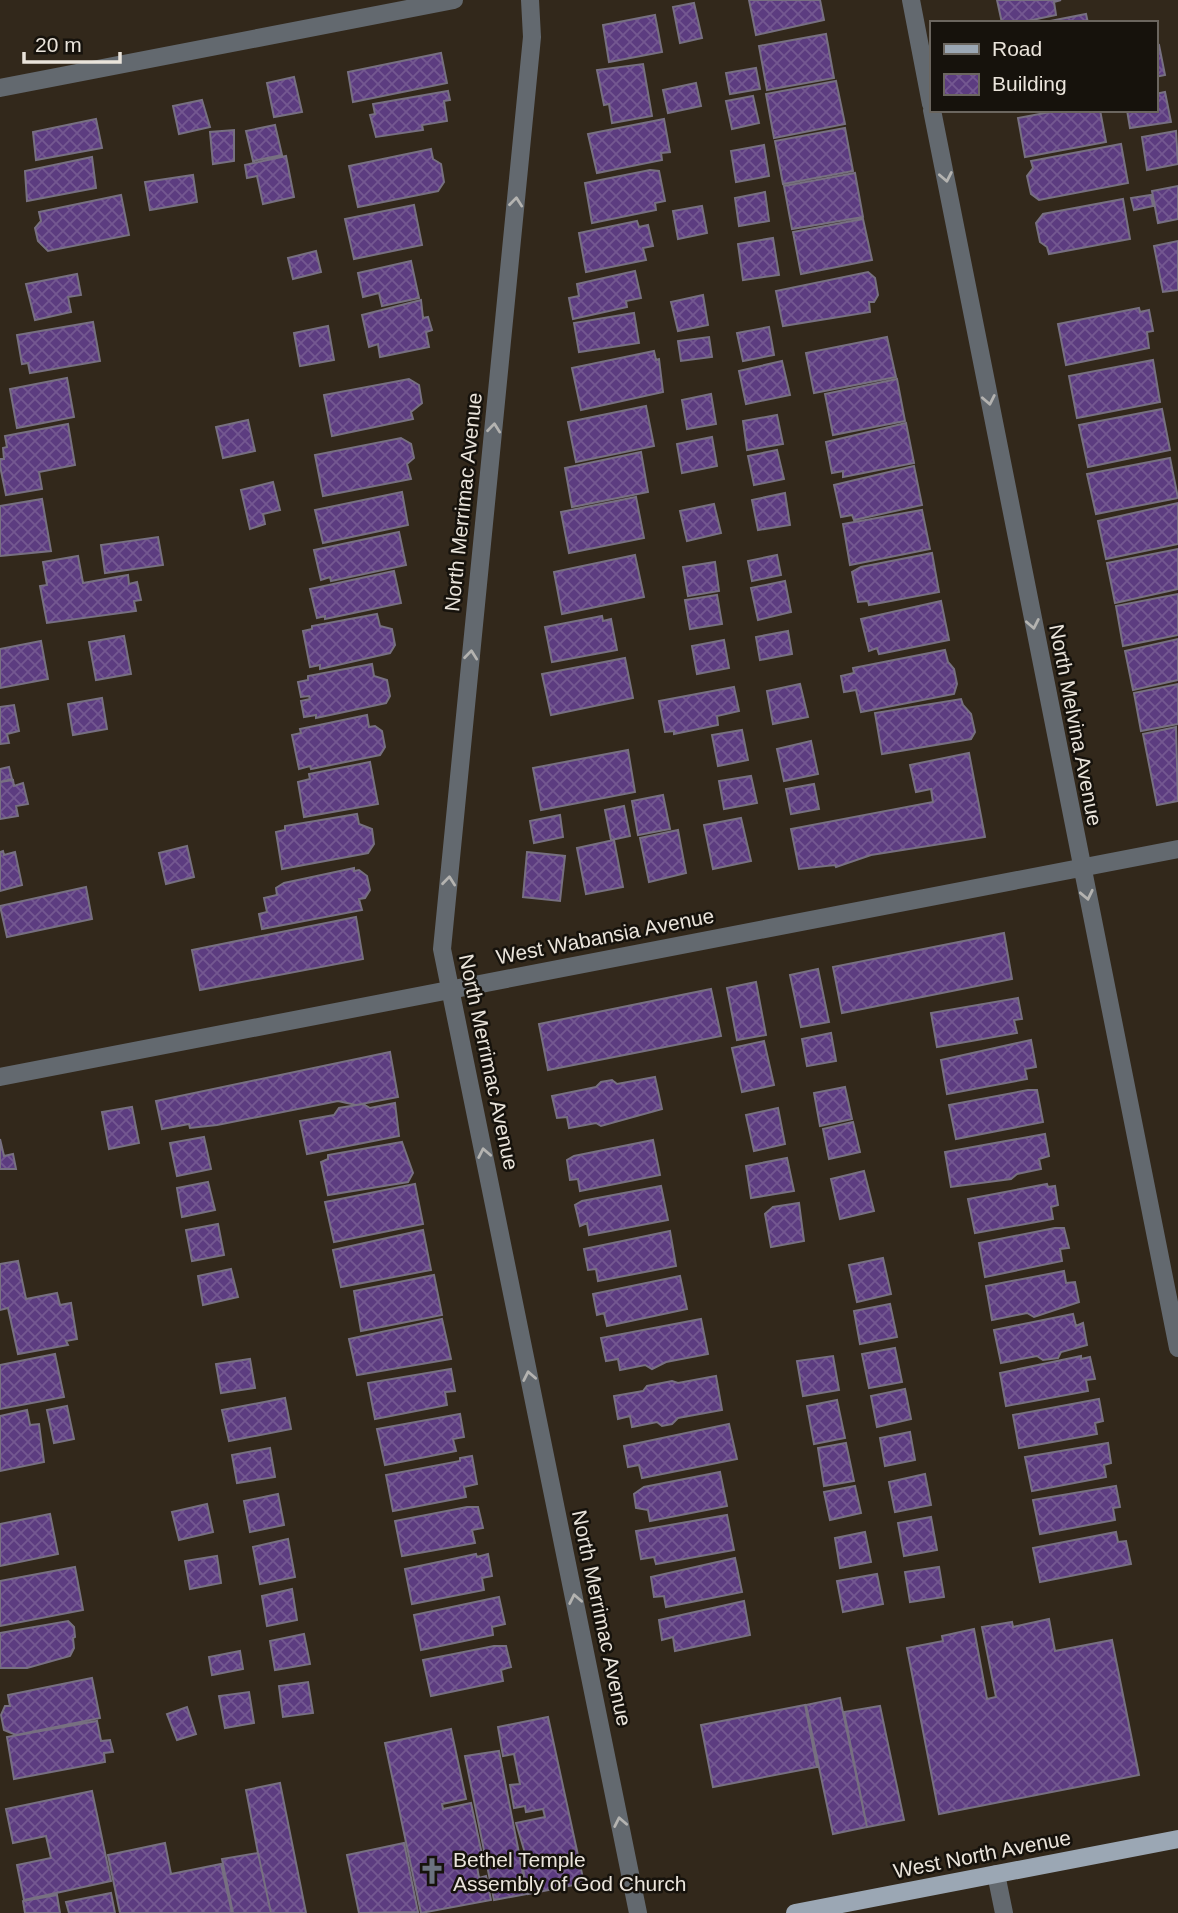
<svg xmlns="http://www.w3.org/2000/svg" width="1178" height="1913" viewBox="0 0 1178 1913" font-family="Arial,sans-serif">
  <defs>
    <pattern id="building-cross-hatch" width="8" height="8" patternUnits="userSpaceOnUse" patternTransform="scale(1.75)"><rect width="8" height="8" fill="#5c3c80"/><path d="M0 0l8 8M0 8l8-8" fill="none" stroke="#745891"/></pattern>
  </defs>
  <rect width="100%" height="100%" fill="#32281b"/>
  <path fill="url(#building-cross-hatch)" stroke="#777081" stroke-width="2" d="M749,0H820L824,20L756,35Z
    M997,0H1061L1054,2L1056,15L1018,23H1002Z
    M694,3L702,38L680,43L673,7Z
    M1086,14L1088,23H1040Z
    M655,15L662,52L609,62L603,25Z
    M826,34L834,78L767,90L759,46Z
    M1159,45L1165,75L1155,77V46Z
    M441,53L447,83L353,102L348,72Z
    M643,64L652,116L612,123L609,104L604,105L597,70Z
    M756,68L760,89L730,94L726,73Z
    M294,77L302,112L274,117L267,83Z
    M836,81L845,124L774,138L766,94Z
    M696,83L701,106L668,113L663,90Z
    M448,91L450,100L444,101L447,121L422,125L423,130L376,137L370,115L375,114L373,104Z
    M1165,92L1171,122L1130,128L1127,110H1155V94Z
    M753,96L759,123L732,129L726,101Z
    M202,100L210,127L179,134L173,106Z
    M1061,110H1100L1106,142L1025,157L1018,118Z
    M96,119L102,148L36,160L33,132Z
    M664,119L670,152L661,153L662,160L597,173L588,134Z
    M275,125L282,155L253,161L246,131Z
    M845,128L853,171L783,184L775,141Z
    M234,130V161L213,164L210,132Z
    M1176,131L1178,164L1147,170L1142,137Z
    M1121,144L1128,183L1039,200L1031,194L1027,176L1033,168L1031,161Z
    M764,145L769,176L736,182L731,151Z
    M431,149L433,159L441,164L444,182L438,191L358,207L349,166Z
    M286,156L294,197L263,204L257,176L247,178L245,165Z
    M92,157L96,188L27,201L25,171Z
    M650,170L659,171L665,201L655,203L656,210L592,223L585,183Z
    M855,173L863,217L792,229L784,186Z
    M193,175L197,202L150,210L145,182Z
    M1178,186V219L1158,223L1152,191Z
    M765,192L769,221L739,226L735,198Z
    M121,195L129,235L48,251L38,241L35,228L41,221L39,212Z
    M1151,195L1153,206L1134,210L1131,198Z
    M1123,199L1130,239L1049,254L1047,247L1040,242L1036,223L1043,214Z
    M414,205L422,245L354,259L345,219Z
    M702,206L707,233L678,239L673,211Z
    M863,219L872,260L801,274L793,232Z
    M637,221L639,227L648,225L653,246L643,248L646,260L586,272L579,233Z
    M773,238L779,275L743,280L738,244Z
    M1178,241V290L1163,292L1154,246Z
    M316,251L321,272L293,279L288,258Z
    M411,261L419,298L382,306L379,293L363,297L358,273Z
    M635,271L641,298L626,301L627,307L573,319L569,298L579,296L577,284Z
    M868,272L875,278L878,295L874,302H869L870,312L783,326L776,291Z
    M77,274L81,295L68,297L71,312L35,320L26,284Z
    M703,295L708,325L678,331L671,302Z
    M421,300L423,318L428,317L432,330L426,332L429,347L380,357L378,344L369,347L362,315Z
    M1139,308L1140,312L1149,310L1153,331L1147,332L1149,348L1066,365L1058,324Z
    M634,313L639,343L579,352L574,323Z
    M93,322L100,361L30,373L28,363L22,364L17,335Z
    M328,326L334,360L300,366L294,333Z
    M769,327L774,355L743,361L737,333Z
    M709,337L712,357L681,361L678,341Z
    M887,337L896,377L814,393L806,353Z
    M654,351L656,360L659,359L663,392L581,410L572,368Z
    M1153,360L1160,402L1077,418L1069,376Z
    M782,361L790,395L746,404L739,371Z
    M67,378L74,417L17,428L10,389Z
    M409,379L419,385L422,403L411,412L413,419L332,436L324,395Z
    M897,379L905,421L833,435L825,394Z
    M711,394L716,424L687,429L682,400Z
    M646,406L654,446L576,462L568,422Z
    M1162,409L1170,450L1088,467L1079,425Z
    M777,415L783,444L747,450L743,421Z
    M248,420L255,451L223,458L216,427Z
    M906,423L914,463L843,477V471L832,473L826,442Z
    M68,424L75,465L39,472L42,489L6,495L0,466V459H4L3,448L7,447L5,436Z
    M712,437L717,466L682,473L677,444Z
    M401,438L411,444L414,458L407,464L411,479L323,496L315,455Z
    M777,450L784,479L754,485L748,456Z
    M641,452L648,492L572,507L565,468Z
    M1170,458L1178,498L1096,514L1087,474Z
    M914,466L922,505L854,520L852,515L841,517L834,485Z
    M273,482L280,510L263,514L265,524L250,529L241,490Z
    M402,492L408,525L323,543L315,510Z
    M785,493L790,525L758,530L752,500Z
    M636,497L644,538L569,553L561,512Z
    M42,499L51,551L0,556V506Z
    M1178,503V544L1106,559L1098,521Z
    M714,504L721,533L687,541L680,511Z
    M922,510L930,549L850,565L843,524Z
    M399,532L406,565L331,581L330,577L321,580L314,550Z
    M158,537L163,565L105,573L101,545Z
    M1178,549V589L1115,603L1107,563Z
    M932,553L939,592L869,605L868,601L858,602L852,572L861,567Z
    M635,555L644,597L562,614L554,572Z
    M777,555L781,575L752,581L748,561Z
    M78,556L83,583L128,575L129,584L137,582L141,600L134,601L136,611L47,623L40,586L47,585L43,562Z
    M715,562L719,591L688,596L683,567Z
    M394,571L401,603L325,619V616L317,618L310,589Z
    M785,581L791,612L758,620L751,588Z
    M1178,594V635L1123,646L1116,606Z
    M717,595L722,624L690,629L685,600Z
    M941,601L949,640L879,654L877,648L869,651L861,619Z
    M377,614L380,626L392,629L395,645L390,653L320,669V665L310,667L303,631L312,629V626Z
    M602,616L603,621L611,619L617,650L552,662L545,627Z
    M788,631L792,654L760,660L756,637Z
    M124,636L131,674L96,680L89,642Z
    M1178,639V680L1133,690L1125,651Z
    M724,640L729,668L697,674L692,646Z
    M41,641L48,679L0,688V649Z
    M945,650L948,662L954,669L957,684L954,694L861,712L856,690L844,692L841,676L854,673L853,668Z
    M625,658L633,698L551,715L542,674Z
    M372,664L374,676L387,680L390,696L386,703L316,718V715L304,717L301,701L310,699L309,696L301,697L298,682L308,680V676Z
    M800,684L808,717L773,724L767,691Z
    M1178,684V724L1141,731L1134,693Z
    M734,687L739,711L717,716L718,725L674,734V731L665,732L659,701Z
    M102,698L107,729L73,735L68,704Z
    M961,699L963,705L971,714L975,732L971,739L882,754L875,713Z
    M14,705L19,731L7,734L9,743L0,744V707Z
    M367,715L369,727L375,726L382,731L385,747L380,755L311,769L310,766L299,769L292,735L301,733L300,729Z
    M1176,727L1178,801L1157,805L1143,734Z
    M742,730L748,760L718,766L712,735Z
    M811,741L818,774L784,781L777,749Z
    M628,750L635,792L541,810L533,768Z
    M969,753L985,837L871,855L836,867L835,865L799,869L791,829L933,802L931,789L916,792L910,765Z
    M370,762L378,804L304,817L298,782L310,779L309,774Z
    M9,767L12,779L0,782V769Z
    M751,776L757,803L724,809L719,781Z
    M13,780L14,786L23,783L28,804L16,806L18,816L0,819V782Z
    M814,784L819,809L791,814L786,789Z
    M663,795L670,829L638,835L632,801Z
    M624,806L630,836L611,840L605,810Z
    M357,814L359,824L372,829L374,844L368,853L282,869L276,832L285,830V826Z
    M560,815L563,837L534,843L530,821Z
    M741,818L751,861L713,869L704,825Z
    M678,830L686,873L649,882L640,838Z
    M614,840L623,887L586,894L577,848Z
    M187,846L194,877L166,884L159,853Z
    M3,851L4,855L15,852L22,885L0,891V852Z
    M527,852L565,856L560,901L523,897Z
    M354,868V871L359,870L367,876L370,890L365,898L359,899L362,910L262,929L259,914L267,912L264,898L277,895L276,888L284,883Z
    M86,887L92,919L7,937L0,906Z
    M356,917L363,959L200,990L192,950Z
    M1004,933L1012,979L842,1013L833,967Z
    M818,969L829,1022L801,1027L790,975Z
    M756,982L766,1035L737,1040L727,988Z
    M711,989L721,1036L548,1070L539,1024Z
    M1018,998L1022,1019L1014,1020L1017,1033L937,1047L931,1013Z
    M831,1033L836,1061L807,1066L802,1039Z
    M1031,1040L1036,1067L1025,1069L1027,1079L947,1094L941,1060Z
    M764,1041L774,1085L742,1092L732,1048Z
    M390,1052L398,1097L356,1105L338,1101L217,1125L190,1128L189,1124L162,1129L156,1101Z
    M655,1077L662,1109L601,1126L596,1123L569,1128L567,1117L557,1118L552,1096L596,1087L601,1082L612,1080L617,1084Z
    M845,1087L852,1119L820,1126L814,1093Z
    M1028,1090H1037L1043,1122L956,1139L949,1105Z
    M395,1103L399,1136L307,1154L300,1121L334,1115L339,1108L363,1104L370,1108Z
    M132,1107L139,1143L109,1149L102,1112Z
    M778,1108L785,1144L754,1151L746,1115Z
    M853,1122L860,1152L829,1159L823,1129Z
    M1045,1134L1049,1156L1039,1159L1041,1169L1017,1174L1011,1179L951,1187L945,1152Z
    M204,1137L211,1169L177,1176L170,1143Z
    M0,1139L4,1156L13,1154L16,1169H0Z
    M653,1140L660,1175L580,1191L578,1179L570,1180L567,1160L574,1156Z
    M402,1142L413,1173L408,1182L328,1195L321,1162L328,1159V1155Z
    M787,1158L794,1191L751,1198L746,1166Z
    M864,1171L874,1211L840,1219L831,1179Z
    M208,1182L215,1210L182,1217L177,1188Z
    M415,1184L423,1224L334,1242L325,1202Z
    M1047,1184L1048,1187L1055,1186L1058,1205L1051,1207L1053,1219L975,1233L968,1199Z
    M661,1186L668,1220L589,1235L587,1223L580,1226L575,1205L582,1201Z
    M799,1203L804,1241L771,1247L765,1214L773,1207Z
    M218,1224L224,1255L192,1261L186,1230Z
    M1055,1228H1064L1069,1248L1060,1249L1062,1261L985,1277L979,1243Z
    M423,1230L431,1270L341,1287L333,1250Z
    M670,1231L676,1266L598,1281L596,1269L588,1270L584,1249Z
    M883,1258L891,1294L857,1302L849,1265Z
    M18,1261L26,1299L57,1293L60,1305L71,1303L77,1339L66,1341L68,1345L18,1354L8,1308L0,1310V1264Z
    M231,1269L238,1297L203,1305L198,1276Z
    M1064,1271L1066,1283L1075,1282L1079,1302L1034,1317L1027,1313L992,1320L986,1286Z
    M434,1275L442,1315L361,1331L354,1291Z
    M680,1276L687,1309L607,1326L604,1313L597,1315L593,1294Z
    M890,1304L897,1337L860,1344L854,1311Z
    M1073,1314L1076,1326L1083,1323L1087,1345L1061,1352L1058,1358L1043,1360L1037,1356L1001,1363L994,1330Z
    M442,1319L451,1359L357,1375L349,1339Z
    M701,1319L708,1354L666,1362L652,1369L645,1365L620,1370L618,1359L606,1361L601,1338Z
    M895,1348L902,1382L869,1388L862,1354Z
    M55,1354L64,1397L0,1409V1365Z
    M833,1356L839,1390L803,1396L797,1361Z
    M1081,1356V1359L1090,1357L1095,1379L1086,1380L1088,1391L1006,1406L1000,1373Z
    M250,1359L255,1388L221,1393L216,1364Z
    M451,1369L455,1391L445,1392L447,1405L375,1419L368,1383Z
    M716,1376L722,1410L678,1418L672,1424L662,1426L657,1422L632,1427L630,1416L618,1419L614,1396L643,1391L647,1386L672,1381L678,1383Z
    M905,1389L911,1419L877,1427L871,1396Z
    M285,1398L291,1429L229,1441L222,1410Z
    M1099,1399L1103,1421L1095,1423L1097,1434L1019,1448L1013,1415Z
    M837,1400L845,1438L814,1444L807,1406Z
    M67,1406L74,1439L54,1443L47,1410Z
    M27,1410L30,1425L39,1424L44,1462L0,1471V1416Z
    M460,1414L464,1437L453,1439L456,1451L385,1465L377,1429Z
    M729,1424L737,1459L642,1478L639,1465L628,1467L624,1446Z
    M910,1432L915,1460L885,1466L880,1438Z
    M846,1443L854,1481L824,1486L818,1448Z
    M1108,1443L1111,1463L1104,1465L1106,1477L1032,1491L1025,1457Z
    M270,1448L275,1477L237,1483L232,1455Z
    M472,1456L477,1484L464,1487L466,1497L393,1511L386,1475L460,1461V1458Z
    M720,1472L727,1506L650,1521L648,1510L636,1508L634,1494L644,1487Z
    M925,1474L931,1505L895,1512L889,1482Z
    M855,1486L861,1513L830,1520L824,1492Z
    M1116,1486L1120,1507L1113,1508L1115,1520L1040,1534L1033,1500Z
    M278,1494L284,1525L250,1532L244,1501Z
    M207,1504L213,1532L179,1540L172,1512Z
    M467,1507H478L483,1528L472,1530L475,1543L402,1556L395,1521Z
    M50,1514L58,1554L0,1566V1524Z
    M727,1515L734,1550L656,1564L654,1557L641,1559L636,1531Z
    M931,1517L937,1550L904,1556L898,1523Z
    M865,1532L871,1562L840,1568L835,1538Z
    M1116,1532L1118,1542L1126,1541L1131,1564L1040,1582L1033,1548Z
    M288,1539L295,1577L260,1584L253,1547Z
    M476,1554L477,1557L488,1554L492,1576L482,1578L484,1590L412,1604L405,1569Z
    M217,1556L221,1583L190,1589L185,1561Z
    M735,1558L742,1592L666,1607L664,1596L654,1597L651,1577Z
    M75,1567L83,1610L0,1626V1581Z
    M939,1567L944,1597L910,1602L905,1572Z
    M877,1574L883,1604L843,1612L837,1581Z
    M292,1589L297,1620L267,1626L262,1596Z
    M499,1597L505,1624L492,1627L493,1635L421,1650L414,1615Z
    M744,1601L750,1635L675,1651L673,1637L662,1640L659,1620Z
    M1049,1619L1055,1651L1112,1640L1139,1775L939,1814L907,1648L943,1641L942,1636L974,1629L987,1699L996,1697L982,1627L1012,1622L1013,1627Z
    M68,1621L74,1627L75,1637L73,1638L74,1648L70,1656L27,1668H0V1633Z
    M304,1634L310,1664L275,1670L270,1641Z
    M494,1646H506L511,1667L501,1670L503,1681L431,1696L423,1660Z
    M240,1651L243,1669L212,1675L209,1657Z
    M92,1678L100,1718L16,1735L4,1730L1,1715L5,1706H10L8,1695Z
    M308,1682L313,1713L283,1717L279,1686Z
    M249,1692L254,1723L225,1728L219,1696Z
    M840,1698L867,1827L833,1834L806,1705Z
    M805,1705L817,1767L713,1787L701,1725Z
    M880,1706L904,1820L867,1827L844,1712Z
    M187,1707L196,1734L177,1740L167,1714Z
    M548,1717L584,1883L528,1894L521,1859L525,1853L516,1823L545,1817L543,1809L526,1812L525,1806L514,1808L510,1785L520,1784L514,1754L503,1756L498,1727Z
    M97,1721L101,1741L110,1740L113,1752L104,1753L105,1762L14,1779L7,1737Z
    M451,1729L466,1799L442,1804L443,1809L471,1803L483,1859L476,1861L479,1878L486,1876L491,1900L421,1913L385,1743Z
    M499,1751L527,1894L494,1900L465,1756Z
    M280,1783L306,1913H271L258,1853L246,1790Z
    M92,1791L111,1881L24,1900L17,1865L51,1858L46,1836L13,1843L6,1809Z
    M165,1843L171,1874L221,1864L232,1913H120L108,1855Z
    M404,1843L418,1912L359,1913L347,1855Z
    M258,1853L271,1913H233L222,1859Z
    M111,1893L115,1913H69L66,1902Z
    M57,1895L60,1913H25L23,1901Z"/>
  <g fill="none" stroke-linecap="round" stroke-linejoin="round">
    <path stroke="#63696f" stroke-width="18" d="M530,0L532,37L442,949L638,1913
      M911,0L931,104
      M0,88L454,0
      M932,110L1178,1348
      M0,1077L1178,849
      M996,1874L1004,1913"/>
    <path stroke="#9ba7b4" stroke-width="18" d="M795,1913L1178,1839"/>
  </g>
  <defs><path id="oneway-chevron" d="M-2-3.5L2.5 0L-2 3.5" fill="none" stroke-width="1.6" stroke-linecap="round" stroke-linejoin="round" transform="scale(1.75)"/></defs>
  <g stroke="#b4b3b0">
    <use href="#oneway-chevron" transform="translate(946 177) rotate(79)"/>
    <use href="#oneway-chevron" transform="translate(516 202) rotate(-84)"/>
    <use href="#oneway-chevron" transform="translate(989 400) rotate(79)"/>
    <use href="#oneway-chevron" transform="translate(494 428) rotate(-84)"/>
    <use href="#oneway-chevron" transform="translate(1033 624) rotate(79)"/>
    <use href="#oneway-chevron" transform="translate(471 655) rotate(-84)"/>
    <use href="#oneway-chevron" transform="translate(449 881) rotate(-84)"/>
    <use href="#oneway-chevron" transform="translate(1087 895) rotate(78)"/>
    <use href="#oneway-chevron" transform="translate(484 1153) rotate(-101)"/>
    <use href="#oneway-chevron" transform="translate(529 1376) rotate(-101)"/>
    <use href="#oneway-chevron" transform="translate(575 1599) rotate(-101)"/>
    <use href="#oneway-chevron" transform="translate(620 1822) rotate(-101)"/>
  </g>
  <defs>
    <symbol id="church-bare" viewBox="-9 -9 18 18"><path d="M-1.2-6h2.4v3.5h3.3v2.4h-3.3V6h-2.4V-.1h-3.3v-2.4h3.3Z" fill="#6b7280" stroke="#16120c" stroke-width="2.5" paint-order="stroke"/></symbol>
  </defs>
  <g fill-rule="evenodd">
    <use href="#church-bare" x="413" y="1852" width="38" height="38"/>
  </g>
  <g text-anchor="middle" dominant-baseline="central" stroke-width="5" stroke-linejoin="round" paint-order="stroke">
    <g font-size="21" fill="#eae4db" stroke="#16120c">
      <text transform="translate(463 502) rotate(-84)">North Merrimac Avenue</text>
      <text transform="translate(1076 725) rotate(79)">North Melvina Avenue</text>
      <text transform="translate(605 936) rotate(-11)">West Wabansia Avenue</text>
      <text transform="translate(489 1062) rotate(78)">North Merrimac Avenue</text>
      <text transform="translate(602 1618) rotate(78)">North Merrimac Avenue</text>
      <text transform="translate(982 1854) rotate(-11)">West North Avenue</text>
    </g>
    <g font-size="21" fill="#eae4db" stroke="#16120c" text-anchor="start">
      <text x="453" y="1859">Bethel Temple<tspan x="453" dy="24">Assembly of God Church</tspan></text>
    </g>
  </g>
  <rect x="930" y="21" width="228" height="91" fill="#16120c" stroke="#6b665f" stroke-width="2"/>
  <rect x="944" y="44" width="35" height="10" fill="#9ba7b4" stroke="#6b665f" stroke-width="2"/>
  <text x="992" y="56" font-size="21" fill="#eae4db">Road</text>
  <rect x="944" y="74" width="35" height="21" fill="url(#building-cross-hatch)" stroke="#6b665f" stroke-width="2"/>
  <text x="992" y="91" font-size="21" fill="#eae4db">Building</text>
  <path d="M24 52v10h96v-10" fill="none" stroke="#eae4db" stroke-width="3.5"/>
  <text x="35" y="52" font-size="21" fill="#eae4db" stroke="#16120c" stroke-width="5" paint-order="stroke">20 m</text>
</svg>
